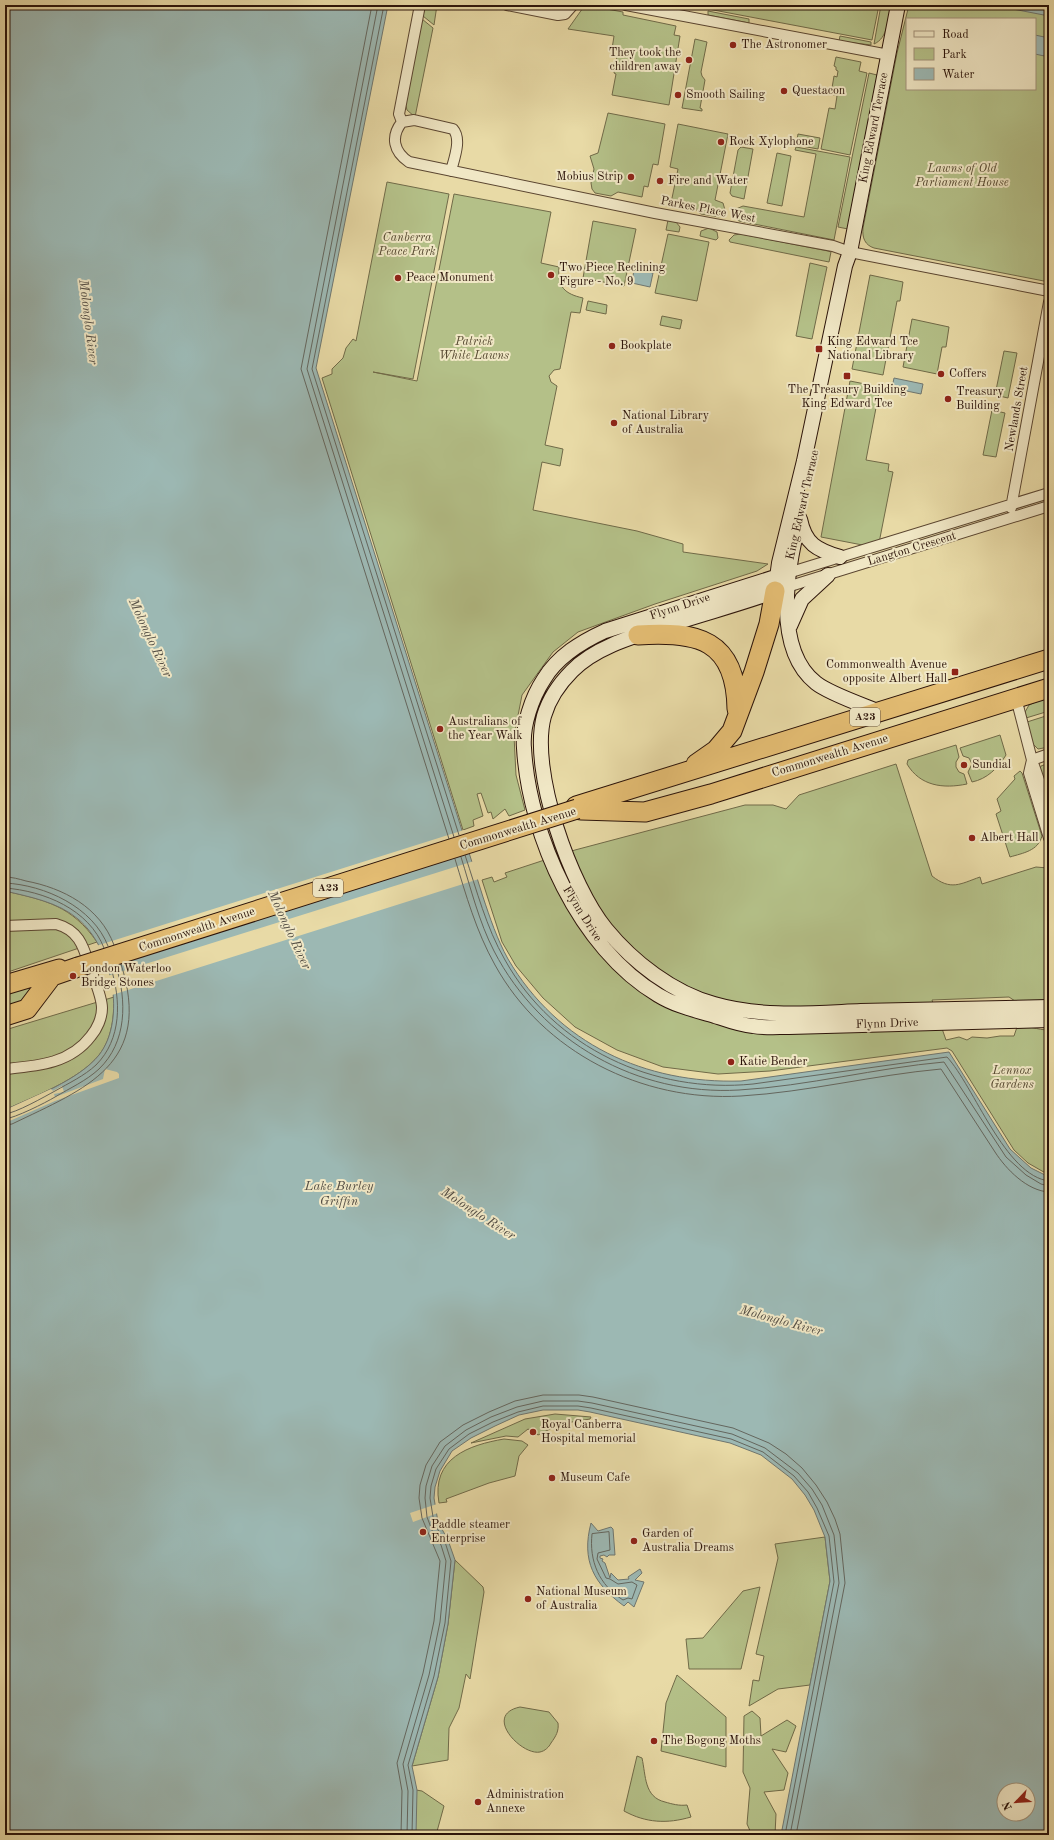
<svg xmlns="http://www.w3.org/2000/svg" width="1054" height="1840" viewBox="0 0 1054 1840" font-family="'Old Standard TT',serif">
  <rect width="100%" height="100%" fill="#e8daa6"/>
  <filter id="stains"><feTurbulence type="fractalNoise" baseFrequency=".005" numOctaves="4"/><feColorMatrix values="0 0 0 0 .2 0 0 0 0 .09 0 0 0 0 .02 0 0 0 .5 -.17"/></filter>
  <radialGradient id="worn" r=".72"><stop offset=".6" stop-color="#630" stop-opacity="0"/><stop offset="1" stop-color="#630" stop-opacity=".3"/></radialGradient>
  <path fill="#b4c088" stroke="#706a48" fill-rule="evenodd" d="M425,5H437L434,25L423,16Z
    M585,5L623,12V15L676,26L674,35L680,36L669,105L612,95L616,74L614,73L618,51L612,49L614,36L568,29Z
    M687,5H879L872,40Z
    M881,5H891C888,19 888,38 874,44Z
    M909,5H1049V282L874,248C865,245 862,238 863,228L897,53ZM907,19H1035V89H907Z
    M708,11L749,19V23L708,15Z
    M422,19L433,28L415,117L407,110L405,102Z
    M840,36L871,42V45L839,41Z
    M695,39L707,42L701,72L702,76L705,80L700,108L702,109V111L682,108Z
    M836,57L861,62L859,71L867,73L850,155L821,149L829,108L835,109L837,96L831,94L834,76L837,77L838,71L836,70V67L834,66Z
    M869,73L877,75L878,78L848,229L838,227Z
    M608,113L665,124L658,165L653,164L648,187L644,186L642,197L618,192L611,196L595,193L592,189L591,183L594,169L590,156L598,153Z
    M678,124L728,134L715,200L723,203L725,210L723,214L719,217L701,214L697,211V209L671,203L678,169L670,167Z
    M798,134L820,138L818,149L796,145Z
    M741,147L753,149L744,199L732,196L730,193L738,150Z
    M796,147L850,157L834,240L739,221L734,217L736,209L743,206L804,217L816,154L795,150Z
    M777,153L791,156L782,206L767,203Z
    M387,182L449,194L413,379L373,372L417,381L454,194L551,212L541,263L559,267C557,287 565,294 583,298L580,313L571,312L560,369L554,370L549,376L551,382L557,386L545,445L563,449L560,466L542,462L533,510L637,531L683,544V552L768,564L757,571L655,604L578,632L553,652L522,695L514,736L516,775L525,810L509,816L505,809L493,819L491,812L488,813L481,793L477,794L483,816L473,820L474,826L463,830L322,378L332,374V369L343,358L346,348L353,339L356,341Z
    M668,220L676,222L680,227L679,232L666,230Z
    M593,221L636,229L624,286L583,278Z
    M709,228L717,232L718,238L716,240L700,236L701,231Z
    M668,234L709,242L697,301L655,293Z
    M741,234L828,251L831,252L829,262L730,242L729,240L734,235Z
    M810,263L827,267L812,339L796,336Z
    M870,275L903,282L900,301H897L883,375L852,369Z
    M588,301L607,305L606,314L586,310Z
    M662,316L682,320L680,329L660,325Z
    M912,319L949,327L946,347H942L937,374L903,367Z
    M1004,351L1017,353L1008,398L995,395Z
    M850,381L880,387L866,460L889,464L888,471L893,472L878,548L821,537Z
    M992,410L1005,413L996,457L983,455Z
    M1049,696V711L1026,718L1024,714L1029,705Z
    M1049,715V747L1038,749L1032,743L1027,722Z
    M1000,735L1006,755C998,768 987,779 972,782L968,772L972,764L969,758L963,756L960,748Z
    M956,745L959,757L956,762V767L959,772L964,774L967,784C943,789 920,786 907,764L908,760Z
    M1049,763V799L1040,769L1041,766Z
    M896,764L932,876C951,891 960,884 980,877L982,884L1036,867L1048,868L1049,871V1001H1015L1009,997L932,1000L946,1040L959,1037L967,1040L972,1037L987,1038L1000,1036H1014L1017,1027C1030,1025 1036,1030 1049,1030V1175L1028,1163L1014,1150L952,1051L947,1048L770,1071L718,1074L663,1067L617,1050L575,1027L543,998L516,966L502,942L482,880L492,877L494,882L507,877L505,873L575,850L745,805H773L786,809L799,795Z
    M1020,771L1022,773L1042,836C1038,851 1023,853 1010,857L996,814L1001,811L997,799L1015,779L1014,776Z
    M5,891C46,900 72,906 97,942L5,973Z
    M41,982L46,997L5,1010V993Z
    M114,997C114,1012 113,1027 107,1042C93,1076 36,1095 5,1110V1030Z
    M555,1414L591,1417L590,1419L560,1424L538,1435L534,1432L528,1429L518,1437L506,1436L471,1443L525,1419Z
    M504,1439L522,1441L528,1445L519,1456L515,1476L489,1483L446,1499L447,1502L439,1503C431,1458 469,1445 504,1439Z
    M825,1537L830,1581L810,1685L778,1689L749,1706L753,1680L759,1681L764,1656L756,1654L778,1558L775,1544Z
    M455,1560L483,1587L484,1592L470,1679L466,1674L459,1708L449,1728L448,1760L412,1766L438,1677L448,1624Z
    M760,1587L741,1669H689L686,1639L703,1638L743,1591Z
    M677,1675L726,1717V1767L661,1751L666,1703Z
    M520,1707L549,1712L558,1723C559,1731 556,1736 551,1743C549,1747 545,1751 540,1752C522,1756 482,1715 520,1707Z
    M752,1711L760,1718L761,1736L787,1720L796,1726L786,1752L772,1749L788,1773L784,1790L764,1792L776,1814L775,1835L751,1833L747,1824L750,1788L743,1772L744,1716Z
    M637,1756L642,1758C646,1776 644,1797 665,1802C672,1804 679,1806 687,1805L691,1817C667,1824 646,1823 624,1811Z
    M410,1789L422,1791L444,1806L436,1835H409Z"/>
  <path fill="#9cb8b3" stroke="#6f766f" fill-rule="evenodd" d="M5,5H388L316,368L483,897C490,918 497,939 508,959C558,1044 645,1084 741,1081L949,1052L1010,1149L1031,1168L1049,1177V1835H781L830,1581L825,1537L814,1510L805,1495L792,1479L761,1455L730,1443L590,1412L578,1410H543L519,1415L495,1426L471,1438L452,1451L440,1471L435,1487L434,1498L438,1522L448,1540L455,1560L448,1624L438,1677L412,1766L417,1790L416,1835H5V1110C33,1097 79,1080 99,1055C127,1019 112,947 78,919C58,902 30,897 5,891ZM1004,1790H1028V1814H1004Z
    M992,5H1049V16Z
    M1035,35L1049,38V57L1035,54Z
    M634,269L653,273L650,287L632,283Z
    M894,378L923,384L921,394L892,388Z
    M591,1523L598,1531L611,1527L613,1529L615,1555H609L607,1557L604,1555L600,1556V1558L603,1559L602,1561L605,1563L610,1578L611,1573L618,1580L629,1579L628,1577L640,1569L642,1573L635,1580L644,1582L634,1607L628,1602L624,1606C594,1584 581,1561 591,1523Z"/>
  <path fill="#e8daa6" d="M464,830L470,848L103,963L96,946Z
    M474,861L479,879L112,995L107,976Z
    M105,1069L117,1072L119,1074V1078L55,1101L5,1123V1110L51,1089L53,1091L62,1086L64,1092L54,1094L55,1097L103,1079Z
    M437,1504L438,1513L413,1522L410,1513Z"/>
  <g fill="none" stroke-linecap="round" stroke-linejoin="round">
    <path stroke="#64665e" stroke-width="1" d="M372,5L301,369L449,839
      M378,5L307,369L454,837
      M384,5L312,369L459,835
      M465,855C477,891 486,927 505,960C554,1048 654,1094 753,1084L947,1057C974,1086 1005,1176 1049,1181
      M461,857C471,889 479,922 494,951C541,1042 638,1096 739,1090C808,1086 876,1068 944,1062L1006,1157L1026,1175L1041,1184L1049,1186
      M455,859C466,895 476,931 495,965C543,1052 642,1102 741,1096C808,1092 874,1075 941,1069L995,1152C1006,1169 1027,1191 1049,1192
      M5,877C12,877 19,879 26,881C63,888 100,907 114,945
      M5,883C45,885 93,907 108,946
      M5,888C44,891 89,909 104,948
      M5,1114C16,1113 44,1097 55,1091C69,1083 84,1076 96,1065C122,1039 121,1000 111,968
      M5,1119C15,1118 45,1103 55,1097C70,1088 86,1081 99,1069C127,1042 127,1001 116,966
      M5,1125L12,1124C87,1088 153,1064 121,964
      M609,1532L610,1550L598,1553L597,1559L606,1578L610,1579L618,1584L632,1582L637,1585L632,1599L628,1598L623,1600C599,1585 589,1561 592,1534Z
      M401,1835L402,1791L397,1763L423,1673L434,1621L440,1561L422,1518L419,1498L420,1485L426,1465L440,1442L463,1425L489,1412L515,1401L543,1395H579L593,1397L733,1428L769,1443L786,1454L802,1468L816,1485L827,1502L835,1519L840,1534L845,1583L796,1835
      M407,1835L408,1791L403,1764L429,1675L440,1622L446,1561L441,1545L433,1533L427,1517L425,1498L426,1486L432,1466L445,1446L466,1430L491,1417L517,1407L543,1401H578L592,1403L732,1434L765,1448L798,1473L812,1489L822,1505L834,1535L839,1583L790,1835
      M412,1835L413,1790L408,1765L434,1676L445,1623L451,1561L445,1542L434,1523L430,1498L431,1486L436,1469L449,1449L469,1434L493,1422L518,1412L543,1406H578L591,1408L731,1439L763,1452L794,1476L808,1492L817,1508L829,1536L834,1582L785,1835"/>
    <defs>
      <path id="street" d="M507,5L558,15L565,14L573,5
        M626,5L889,55
        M402,122C390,137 394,152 409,162L655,213L833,246L850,252L1049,291
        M402,122L399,114L420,5
        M402,122L414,120L453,129C462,139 454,159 451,171
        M1011,508L1049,302
        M788,573L1049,493
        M787,587L1049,506
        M1016,698L1032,760L1049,809
        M1032,760L1029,773L1049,838
        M1032,760L1049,754
        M5,926L56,924C78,930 83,945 89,964C93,977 102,996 102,1008C102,1018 97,1029 91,1036C70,1064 37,1066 5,1069"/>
      <path id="secondary" d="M800,519C805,544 817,550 840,557
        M799,522C787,568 773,649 816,683C830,694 863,705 880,712
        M788,573L605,631C581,642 558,656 544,679C532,697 522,726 524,748C529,836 580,949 658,995C676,1006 695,1010 715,1016C727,1020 740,1025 753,1026C764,1028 777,1027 789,1027L1049,1020
        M776,585L779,563L804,461L845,266L850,252L898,5
        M787,587C751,601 712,611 675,623C642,634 597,645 572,671C560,683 549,699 544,716C529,770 571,887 606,929C633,962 673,993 714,1004C762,1018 813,1013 861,1011C924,1010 986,1008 1049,1007
        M790,626L802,599L828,575"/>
      <path id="highway" d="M638,635C697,631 736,639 737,709
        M696,764L716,750L732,731L754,672L769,624L775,591
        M576,806L1049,659
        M581,810L645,812L711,794L1049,688
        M5,985L59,969
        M5,1016L27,1009L52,976L78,967"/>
    </defs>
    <use href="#street" stroke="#5a4530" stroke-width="12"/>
    <use href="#secondary" stroke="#2b1309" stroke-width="16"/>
    <use href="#highway" stroke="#2b1309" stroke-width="21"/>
    <use href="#street" stroke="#f0e7c5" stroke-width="10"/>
    <use href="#secondary" stroke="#f0e7c5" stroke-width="14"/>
    <use href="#highway" stroke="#e4bd73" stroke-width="19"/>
    <defs>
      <path id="highway-bridge" d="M78,967L577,809"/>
    </defs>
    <use href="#highway-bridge" stroke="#2b1309" stroke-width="21" stroke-linecap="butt"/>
    <use href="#highway-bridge" stroke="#e4bd73" stroke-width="19"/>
  </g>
  <g fill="#8f2418" stroke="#f0e7c5" stroke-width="1.5">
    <circle cx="733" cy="45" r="4"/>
    <circle cx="689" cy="60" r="4"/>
    <circle cx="784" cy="91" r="4"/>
    <circle cx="678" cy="95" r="4"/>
    <circle cx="721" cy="142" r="4"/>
    <circle cx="631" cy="177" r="4"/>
    <circle cx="660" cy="181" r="4"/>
    <circle cx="551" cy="275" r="4"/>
    <circle cx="398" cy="278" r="4"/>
    <circle cx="612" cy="346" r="4"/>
    <rect x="815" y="345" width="8" height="8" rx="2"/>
    <circle cx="941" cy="374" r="4"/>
    <rect x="843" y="372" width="8" height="8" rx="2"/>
    <circle cx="948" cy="399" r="4"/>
    <circle cx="614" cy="423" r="4"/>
    <rect x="951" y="668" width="8" height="8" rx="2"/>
    <circle cx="440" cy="729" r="4"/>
    <circle cx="964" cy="765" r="4"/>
    <circle cx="972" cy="838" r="4"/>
    <circle cx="73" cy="976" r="4"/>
    <circle cx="731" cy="1062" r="4"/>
    <circle cx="533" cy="1432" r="4"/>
    <circle cx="552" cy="1478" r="4"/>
    <circle cx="423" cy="1532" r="4"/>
    <circle cx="634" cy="1541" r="4"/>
    <circle cx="528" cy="1599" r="4"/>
    <circle cx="654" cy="1741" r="4"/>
    <circle cx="478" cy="1802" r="4"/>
  </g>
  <g text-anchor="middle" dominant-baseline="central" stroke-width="4" stroke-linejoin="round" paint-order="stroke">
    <g fill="#f0e7c5" stroke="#665341" stroke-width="1">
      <rect x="850" y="708" width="30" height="18" rx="3"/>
      <rect x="313" y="879" width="30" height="18" rx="3"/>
    </g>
    <g font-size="11" font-weight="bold" fill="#2b1309">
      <text x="865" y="717">A23</text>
      <text x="328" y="888">A23</text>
    </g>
    <g font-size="12" fill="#2b1309" stroke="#f0e7c5" text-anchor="start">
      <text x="741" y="45">The Astronomer</text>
      <text x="681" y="53" text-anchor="end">They took the<tspan x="681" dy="14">children away</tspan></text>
      <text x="792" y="91">Questacon</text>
      <text x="686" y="95">Smooth Sailing</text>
      <text x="729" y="142">Rock Xylophone</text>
      <text x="623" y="177" text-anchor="end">Mobius Strip</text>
      <text x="668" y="181">Fire and Water</text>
      <text x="559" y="268">Two Piece Reclining<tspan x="559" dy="14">Figure - No. 9</tspan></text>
      <text x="406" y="278">Peace Monument</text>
      <text x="827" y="342">King Edward Tce<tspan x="827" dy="14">National Library</tspan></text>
      <text x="620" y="346">Bookplate</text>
      <text x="949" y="374">Coffers</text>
      <text x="847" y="390" text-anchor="middle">The Treasury Building<tspan x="847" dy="14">King Edward Tce</tspan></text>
      <text x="956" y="392">Treasury<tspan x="956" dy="14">Building</tspan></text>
      <text x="622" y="416">National Library<tspan x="622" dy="14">of Australia</tspan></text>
      <text x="947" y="665" text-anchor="end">Commonwealth Avenue<tspan x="947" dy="14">opposite Albert Hall</tspan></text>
      <text x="448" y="722">Australians of<tspan x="448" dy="14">the Year Walk</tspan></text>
      <text x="972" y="765">Sundial</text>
      <text x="980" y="838">Albert Hall</text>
      <text x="81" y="969">London Waterloo<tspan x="81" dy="14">Bridge Stones</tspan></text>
      <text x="739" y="1062">Katie Bender</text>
      <text x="541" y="1425">Royal Canberra<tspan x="541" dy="14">Hospital memorial</tspan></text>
      <text x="560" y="1478">Museum Cafe</text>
      <text x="431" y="1525">Paddle steamer<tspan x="431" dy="14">Enterprise</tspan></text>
      <text x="642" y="1534">Garden of<tspan x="642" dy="14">Australia Dreams</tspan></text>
      <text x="536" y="1592">National Museum<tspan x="536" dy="14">of Australia</tspan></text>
      <text x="662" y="1741">The Bogong Moths</text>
      <text x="486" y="1795">Administration<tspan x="486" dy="14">Annexe</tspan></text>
    </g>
    <g font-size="12" fill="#2b1309" stroke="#f0e7c5">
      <text transform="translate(874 128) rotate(-79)">King Edward Terrace</text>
      <text transform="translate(708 210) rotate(11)">Parkes Place West</text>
      <text transform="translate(1017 409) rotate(-80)">Newlands Street</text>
      <text transform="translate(803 505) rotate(-77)">King Edward Terrace</text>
      <text transform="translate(912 549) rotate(-17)">Langton Crescent</text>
      <text transform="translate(680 607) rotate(-18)">Flynn Drive</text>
      <text transform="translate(830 756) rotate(-17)">Commonwealth Avenue</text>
      <text transform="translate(518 829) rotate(-17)">Commonwealth Avenue</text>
      <text transform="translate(582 914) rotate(58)">Flynn Drive</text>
      <text transform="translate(197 930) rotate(-18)">Commonwealth Avenue</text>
      <text transform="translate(887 1024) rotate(-2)">Flynn Drive</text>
    </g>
    <g font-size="12" font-style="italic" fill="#54472f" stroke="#f0e7c5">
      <text x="962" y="169">Lawns of Old<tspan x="962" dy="14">Parliament House</tspan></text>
      <text x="407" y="238">Canberra<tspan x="407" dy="14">Peace Park</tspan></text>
      <text x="474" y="342">Patrick<tspan x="474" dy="14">White Lawns</tspan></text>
      <text x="1012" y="1071">Lennox<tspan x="1012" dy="14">Gardens</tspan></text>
    </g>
    <g font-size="13" font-style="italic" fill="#534d44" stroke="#f0e7c5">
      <text transform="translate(88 322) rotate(83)">Molonglo River</text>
      <text transform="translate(150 638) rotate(65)">Molonglo River</text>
      <text transform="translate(289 930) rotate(65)">Molonglo River</text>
      <text x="339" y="1186">Lake Burley<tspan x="339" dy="15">Griffin</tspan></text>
      <text transform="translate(478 1214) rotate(33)">Molonglo River</text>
      <text transform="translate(781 1321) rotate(15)">Molonglo River</text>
    </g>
  </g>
  <rect width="1054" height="1840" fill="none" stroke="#e8daa6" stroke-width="20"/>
  <rect x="6" y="6" width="1042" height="1828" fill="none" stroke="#2b1309" stroke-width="2"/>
  <rect x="10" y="10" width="1034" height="1820" fill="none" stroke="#2b1309"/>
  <rect x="906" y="18" width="130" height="72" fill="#f0e7c5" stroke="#a1927a"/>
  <rect x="914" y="31" width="20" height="6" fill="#f0e7c5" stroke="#a1927a"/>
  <text x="942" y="38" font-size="12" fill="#2b1309">Road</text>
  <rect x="914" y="48" width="20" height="12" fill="#b4c088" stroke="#a1927a"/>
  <text x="942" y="58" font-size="12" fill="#2b1309">Park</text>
  <rect x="914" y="68" width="20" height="12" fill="#9cb8b3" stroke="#a1927a"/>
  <text x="942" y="78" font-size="12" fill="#2b1309">Water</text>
  <g transform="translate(1016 1802) rotate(245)"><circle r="19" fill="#f0e7c5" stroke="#a1927a"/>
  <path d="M0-3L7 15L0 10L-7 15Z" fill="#8f2418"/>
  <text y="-6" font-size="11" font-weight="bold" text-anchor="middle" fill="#2b1309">N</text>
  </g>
  <rect width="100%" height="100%" filter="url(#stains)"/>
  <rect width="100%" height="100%" fill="url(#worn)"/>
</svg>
